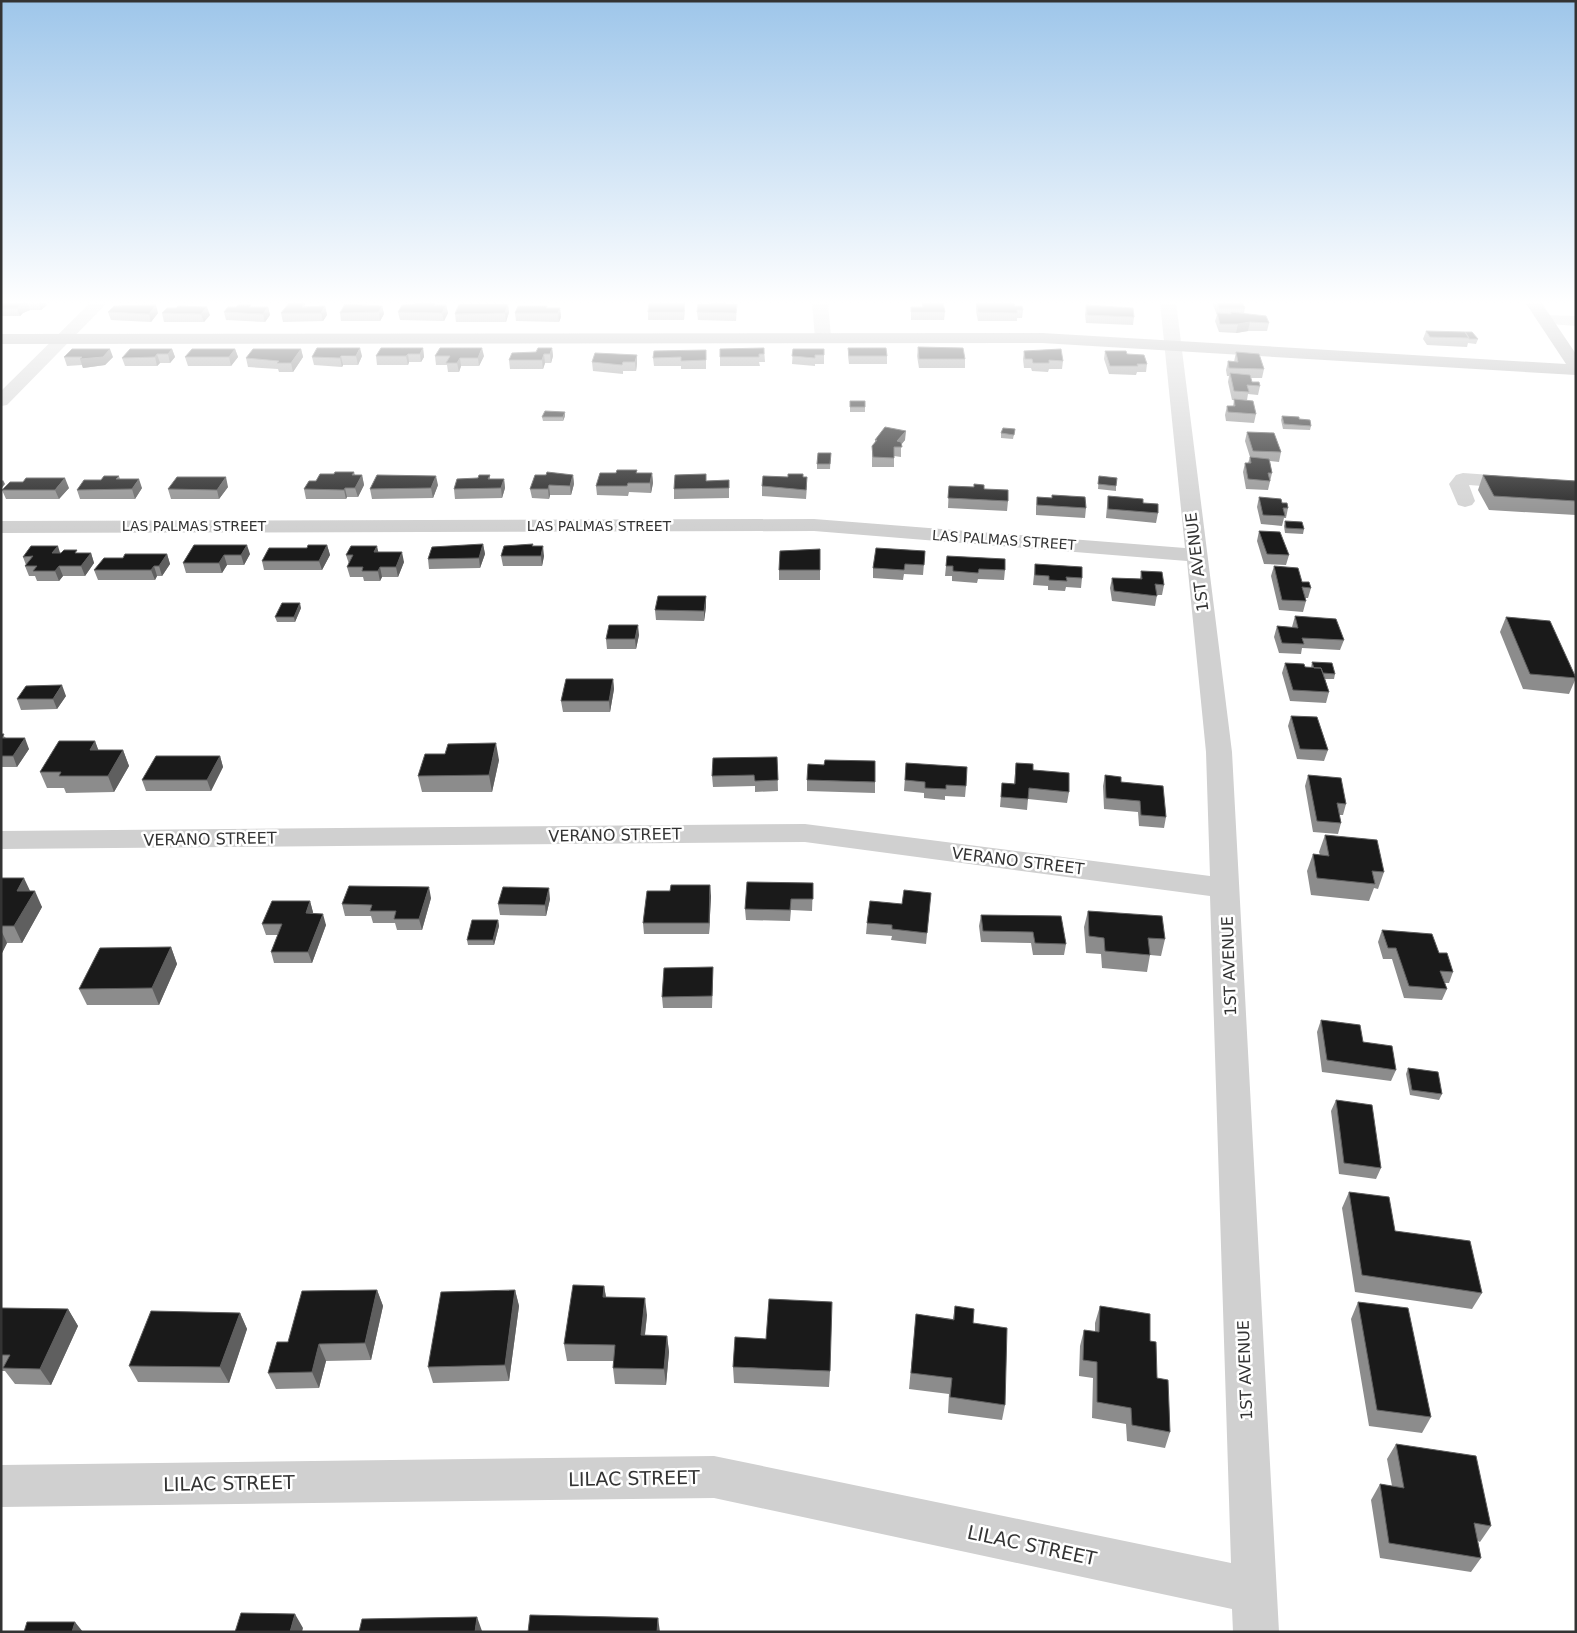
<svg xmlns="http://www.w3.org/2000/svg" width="1577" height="1633" viewBox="0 0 1577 1633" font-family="'DejaVu Sans',sans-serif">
  <rect width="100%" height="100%" fill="#fff"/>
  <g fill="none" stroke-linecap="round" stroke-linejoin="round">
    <path fill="#d0d0d0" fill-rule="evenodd" d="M91,302H108L7,405L1,406V391Z
      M812,302H828L831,338L829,341H817L815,338Z
      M1160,302H1176L1232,752L1279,1632H1233L1232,1609L714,1498L1,1507V1465L714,1456L1231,1563L1210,896L805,842L1,849V831L805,824L1210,876L1206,752L1187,561L814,531L1,533V521L814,519L1185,548Z
      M1545,315L1576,316V326L1539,323L1537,320L1539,317Z
      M1463,473L1576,481V493L1469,485L1475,501L1472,505L1465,507L1458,505L1449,484L1456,475Z"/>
    <path fill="#ababab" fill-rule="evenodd" d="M1525,302H1541L1576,354V375L1042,343L1,344V334L1042,333L1566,364Z"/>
  </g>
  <path fill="#8c8c8c" d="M1,302H45L47,305L41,310H30L23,313L20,316H1Z
    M435,302V305H446L448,313L444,321L400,320L398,312Z
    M922,302L945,312L944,320H911V307H922Z
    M1212,302H1242L1245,308L1244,313L1269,323L1267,331H1248L1236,333L1219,332L1215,321L1217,315Z
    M305,303V307L325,306L327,315L323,321L283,322L281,313Z
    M976,303L1015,306L1023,310L1022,318H1017V321H978L976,311Z
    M726,304H737L736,321L698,320L697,312Z
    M1086,305L1134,317L1133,325L1086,323L1085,314Z
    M382,306L384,314L380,321H341L340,313Z
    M252,307H268L270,315L265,322L226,320L224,312Z
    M167,308L210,315L204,322H164L162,313Z
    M548,308H560L561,317L559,322L516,321L515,313Z
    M685,310L684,320H648V312Z
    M108,312L158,313L151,322L111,320Z
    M509,312L506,322H456L455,314Z
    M1426,331L1478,339L1476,344L1468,343L1467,347L1427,345L1423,339Z
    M918,347L965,359V368H919L917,356Z
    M423,348L424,357L421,362H409L408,365H377L376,356Z
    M552,348L553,356L551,363H545L543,369H510L509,360Z
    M764,348L765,362H759L760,366H720V357Z
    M848,348L887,356V364H849L848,356Z
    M172,349L175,357L170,363H160L157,366H125L122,358Z
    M235,349L238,357L231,366H188L185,357Z
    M301,349L303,357L293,372H279L278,369L248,367L246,358Z
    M793,349H824V364H815V366L792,364Z
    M706,350V369H681V366H654L653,358Z
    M1024,351L1063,361L1062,369H1049L1048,372L1032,371L1031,368H1024L1023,359Z
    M1105,351L1127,354L1147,364L1146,372H1137L1136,375L1109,374L1104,359Z
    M1236,352L1264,369L1262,378H1251L1252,382L1260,386L1258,395L1248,394L1247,400L1256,414L1254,423L1226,421L1225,415L1227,406H1233L1234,400H1232L1228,382L1229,376H1227L1226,370L1228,361L1234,362Z
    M637,355V363L636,371H623V374L593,371L592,362Z
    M362,356L358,365H343L342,367L314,365L312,357Z
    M435,356H484L479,366H461L459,372H448L447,365H436Z
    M64,357H113L105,365L83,368L82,365L67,366Z
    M850,401L865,407V412H850Z
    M565,416L563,421H543L542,417Z
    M1282,416L1311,426L1310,430L1283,429L1281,420Z
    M1015,429L1013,439L1001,438V433Z
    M1247,432L1281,452L1279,462L1270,461L1272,473L1268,490L1246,489L1243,472L1245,463H1248L1250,457L1245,441Z
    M875,440H905L901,445V457L894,456V467H872V446L875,443Z
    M831,453L830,469H817V464Z
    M637,470V473H652L653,483L651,493L629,492L628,496L597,495L596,486L616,473Z
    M354,472L355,475H362L364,485L358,497H347L346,499H306L304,489L316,481L334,474Z
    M706,474V481L729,480V498L674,499V489Z
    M490,475V479H504L505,488L502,498L455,499L454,489L478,478Z
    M546,475H573L574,484L571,495H550L549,499L532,498L530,489Z
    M1483,475L1576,481V515L1489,510L1478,490Z
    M119,476L120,479L142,488L135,499H80L77,490L101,480Z
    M1099,476L1116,486V491L1098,489Z
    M803,477L807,486L806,499L762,496V486Z
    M438,485L433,498L372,499L370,489Z
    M949,486L984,489L1008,501L1007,511L948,508Z
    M228,487L219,499H171L168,489Z
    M69,488L59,499H6L2,490Z
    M1052,495L1086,508L1085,518L1036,515V507L1037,497L1052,498Z
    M1108,496L1143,503L1158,513L1156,523L1106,518L1107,506Z
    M1259,497L1282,503L1288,508L1286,518H1284L1282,526L1261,524L1257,507Z
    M1285,521L1304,529L1303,534L1285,533L1284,526Z
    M1259,531L1289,555L1286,565L1264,564L1257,541Z
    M483,544L485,554L480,568L429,569L428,559Z
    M194,545L250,554L244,565H227L222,573H186L183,563Z
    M327,545L330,555L322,570H264L262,561L307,548Z
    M533,546L544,556L542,566H503L501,556Z
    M820,549V580H779V570Z
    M925,551L923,575L904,574L903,580L873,578V568Z
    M378,552L404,562L398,577H382L380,581H364L363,577H350L347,567L349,564L346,555Z
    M60,553H91L94,563L85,576H63L59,581H37L35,576H29L25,566L26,565L23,557Z
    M167,554L170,564L162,576H157L155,580H98L94,570L123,558Z
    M947,556L1005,570L1004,580L978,579L977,583L952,581V576H945Z
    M1035,564L1082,578L1081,588L1066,587L1065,591L1048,590V586L1033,585Z
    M1274,566L1302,582L1311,588L1308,598H1305L1306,601L1303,612L1279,610L1271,576Z
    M1141,571L1164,585L1162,595H1157L1155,606L1112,601L1110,588L1112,578L1140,579Z
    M706,596V607L704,621L656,620L655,610Z
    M301,608L295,622H277L275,617Z
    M1295,616L1344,640L1340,650L1302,648L1301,654L1279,653L1274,637L1277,626L1292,627Z
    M1506,617L1576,678L1569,694L1523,689L1500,632Z
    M639,635L636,649H607L606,639Z
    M1312,662L1335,674L1334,679H1325L1329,692L1326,703L1290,701L1282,673L1285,663L1305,667L1311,668Z
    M613,679L614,689L610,712H563L561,701Z
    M66,696L57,709L21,710L17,699Z
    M1291,716L1328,750L1324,761L1297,759L1288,726Z
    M1,734L6,738L29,749L17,767H1Z
    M95,741L98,750H123L129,766L114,792L66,793L64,788H47L40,772Z
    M220,756L223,767L211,791H146L142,780Z
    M777,757L778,791L755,792V786L713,787L712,776Z
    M499,760L492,792H422L418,776Z
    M906,763L966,786L965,797L945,796V800L924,798V793L904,791Z
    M1016,763L1033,770L1069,792L1067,803L1028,799L1027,810L1000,807L1002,783L1014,784Z
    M1105,775L1166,817L1164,828L1139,826L1138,812L1104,809L1103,786Z
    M1308,775L1346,804L1343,815H1339L1341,823L1338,834L1313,832L1305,786Z
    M807,780L875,782V793L807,791Z
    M1325,835L1384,872L1378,889L1374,888L1369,901L1311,895L1307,871L1313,854L1320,855L1319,852Z
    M1,878L30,891L42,907L22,943H7L2,953Z
    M813,883L812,911L791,910L790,921L746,920L745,909Z
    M931,893L926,944L891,940L892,936L866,934L867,923L902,904Z
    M711,896L709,934H644L643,923Z
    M431,898L422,930H397L395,923H373L371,916H345L342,904Z
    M550,899L546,916L500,915L498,904Z
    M310,901L313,913L326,925L312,963H274L271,952L278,935H266L262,924Z
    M1088,911L1165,939L1161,956L1150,955L1147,972L1102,968L1101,954L1086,953L1084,927Z
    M981,915L1061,916L1066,944L1064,955H1033L1031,943L981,942L979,926Z
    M498,920L499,926L494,945H468L467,940Z
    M1382,930L1439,953L1453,972L1449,983H1445L1447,989L1442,1000L1404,998L1392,959H1383L1378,942Z
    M171,947L177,964L159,1005H87L79,989Z
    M713,967V979L712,1008H663L662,997Z
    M1321,1020L1363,1042L1396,1070L1391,1081L1322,1072L1317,1032Z
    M1408,1068L1442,1094L1439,1100L1410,1095L1406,1074Z
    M1336,1100L1381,1168L1376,1179L1339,1174L1331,1111Z
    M1349,1192L1395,1231L1482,1293L1472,1309L1355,1292L1342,1208Z
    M604,1286L606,1298L647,1315L645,1335L667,1336L669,1352L666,1385L615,1384L613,1368V1361H567L564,1344Z
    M377,1290L383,1306L371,1360L326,1361L319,1388L276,1389L268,1373L288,1342Z
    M515,1290L519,1306L509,1381L433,1383L428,1367Z
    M1358,1302L1431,1417L1422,1433L1369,1426L1351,1319Z
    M955,1306L973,1323L1005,1405L1002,1420L948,1413L949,1394L909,1389L916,1314L953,1319Z
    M1100,1306L1150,1341L1157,1378L1170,1432L1165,1448L1127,1441L1126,1424L1092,1418L1093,1378L1079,1376L1080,1346L1084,1330L1095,1332V1323Z
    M1,1308L68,1309L78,1326L51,1385L15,1384L5,1371H1Z
    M240,1313L247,1329L229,1383L138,1382L129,1366Z
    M733,1367L830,1371L829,1387L734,1383Z
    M1396,1444L1491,1526L1480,1542L1478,1541L1481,1558L1471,1572L1380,1558L1371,1500L1380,1484L1392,1486L1387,1459Z"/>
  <path fill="#5f5f5f" d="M27,302L30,310L23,313L20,316L17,308L20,305Z
    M34,302H45L47,305L41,310L38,302Z
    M508,304L509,312L506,322L505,313Z
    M156,305L158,313L151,322L149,314Z
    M446,305L448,313L444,321L442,313Z
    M325,306L327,315L323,321L321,313Z
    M382,306L384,314L380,321L379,312Z
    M207,307L210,315L204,322L201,314Z
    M268,307L270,315L265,322L263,314Z
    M560,308L561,317L559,322L558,313Z
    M1250,322L1248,331L1236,333L1238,324Z
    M360,348L362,356L358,365L356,356Z
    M423,348L424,357L421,362L420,354Z
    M482,348L484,356L479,366L478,358Z
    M552,348L553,356L551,363L550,354Z
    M110,349L113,357L105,365L83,368L80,359Z
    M172,349L175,357L170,363L168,354Z
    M235,349L238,357L231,366L229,357Z
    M301,349L303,357L293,372L291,363Z
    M157,354L160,363L157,366L155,357Z
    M408,354L409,362L408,365L406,356Z
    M544,354L545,363L543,369L542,360Z
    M637,355V363L636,371L635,362Z
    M341,356L343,365L342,367L340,358Z
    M460,358L461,366L459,372L457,363Z
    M565,412V416L563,421V417Z
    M906,431L905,440L899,447L897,441Z
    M652,473L653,483L651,493L650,483Z
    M362,475L364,485L358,497L355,488Z
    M573,475L574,484L571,495L570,486Z
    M436,476L438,485L433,498L431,488Z
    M226,477L228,487L219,499L217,490Z
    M65,478L69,488L59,499L55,490Z
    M139,479L142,488L135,499L132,489Z
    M504,479L505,488L502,498L501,488Z
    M3,480L5,484L1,489V482Z
    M549,485L550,495L549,499L548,489Z
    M345,488L347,497L346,499L344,490Z
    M483,544L485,554L480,568L479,558Z
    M247,545L250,554L244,565L241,555Z
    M327,545L330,555L322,570L319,561Z
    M58,546L61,556L52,553Z
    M377,546L379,555L374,552Z
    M543,546L544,556L542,566L541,556Z
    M402,552L404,562L398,577L396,567Z
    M91,553L94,563L85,576L81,566Z
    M167,554L170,564L162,576L159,566Z
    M224,555L227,565L222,573L219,563Z
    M59,566L63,576L59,581L55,571Z
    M154,566L157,576L155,580L151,570Z
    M380,567L382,577L380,581L378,571Z
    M706,596V607L704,621V611Z
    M300,603L301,608L295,622L294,617Z
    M638,625L639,635L636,649L635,639Z
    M613,679L614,689L610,712L609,701Z
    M62,685L66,696L57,709L53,699Z
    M25,738L29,749L17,767L13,756Z
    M95,741L101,757L90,750Z
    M496,743L499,760L492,792L489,775Z
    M123,750L129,766L114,792L108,776Z
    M220,756L223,767L211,791L207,780Z
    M24,878L32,895L35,891L42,907L22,943L14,926L17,891Z
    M710,885L711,896L709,934V923Z
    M429,887L431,898L422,930L419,919Z
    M549,888L550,899L546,916L545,905Z
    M310,901L313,912L309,924L306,913Z
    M323,914L326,925L312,963L308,952Z
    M498,920L499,926L494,945L493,940Z
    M1,930L7,943L2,953L1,952Z
    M171,947L177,964L159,1005L152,988Z
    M604,1286L607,1302L603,1297Z
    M377,1290L383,1306L371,1360L365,1343Z
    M515,1290L519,1306L509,1381L505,1365Z
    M645,1298L647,1315L643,1351L641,1335Z
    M68,1309L78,1326L51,1385L40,1369Z
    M240,1313L247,1329L229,1383L220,1367Z
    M667,1336L669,1352L666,1385L664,1369Z
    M319,1344L326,1361L319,1388L312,1372Z
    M295,1614L303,1628L302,1632H290Z
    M477,1617L482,1631V1632H475Z
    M658,1618L660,1632H657Z
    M75,1622L83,1632H72Z"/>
  <path fill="#1a1a1a" stroke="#5f5f5f" d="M1,302H38H27L20,305L17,308H1Z
    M435,302L434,305H446L442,313L398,312L402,305Z
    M649,302H685L684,312H648Z
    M711,302H726L725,304H737L736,313L697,312L698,304H711Z
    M922,302H943L945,312H911V307H923Z
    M1217,302H1242L1245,308H1219Z
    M289,303H305L302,307L325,306L321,313H281Z
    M976,303H1014L1015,306H1022L1023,310H1017V313L978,312Z
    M345,304L382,306L379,312L340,313Z
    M459,304H508L505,313L455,314Z
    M156,305L149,314L108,312L114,306Z
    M238,305H251L249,307H268L263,314L224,312L228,307H236Z
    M1086,305L1133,308L1134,317L1087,315Z
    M178,306L207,307L201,314L162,313L167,308H176Z
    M518,306H547L546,308H560L558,313H515Z
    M1231,312L1266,316L1269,323L1250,322L1238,324H1220L1217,313L1231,314Z
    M1426,331L1465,332L1469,338L1430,337Z
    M1465,332H1472L1478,339H1469V338Z
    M918,347L963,348L965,359H919Z
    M317,348H360L356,356H341L340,358L312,357Z
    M381,348H423L420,354H408L406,356H376Z
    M440,348H482L478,358H460L457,363H446L450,356H435Z
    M538,348H552L550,354H544L542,360H509L512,353L536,352Z
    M764,348V354H759V357H720V349Z
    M848,348H886L887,356H849Z
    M72,349H110L103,357L80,359L82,357H64Z
    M130,349H172L168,354H157L155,357L122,358Z
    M192,349H235L229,357H185Z
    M253,349H301L291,363H277L279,361L246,358Z
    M793,349H824V355H815V358L792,356Z
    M1061,349L1063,361L1049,360V363H1033L1032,359H1025L1024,351Z
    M706,350V360L681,361V357L653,358L654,351Z
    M1105,351H1126L1127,354L1144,355L1147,364H1137L1138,366H1110Z
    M1236,352L1259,354L1264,369L1229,368L1228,361L1238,362Z
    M595,353L637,355L635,362H623L622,365L592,362Z
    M1230,373L1250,375L1252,382H1259L1260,386L1247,385L1249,392L1234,391Z
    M1234,399L1253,401L1256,414L1228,412L1227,406H1235Z
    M850,401H865V407H850Z
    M545,411L565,412L563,417H542Z
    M1282,416L1299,417V419L1310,420L1311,426L1284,424Z
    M885,427L906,431L897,441L901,442L902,447H894V458L873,457L872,446L877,440H875Z
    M1003,428L1015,429L1014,435L1001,433Z
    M1247,432L1274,433L1281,452L1253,451Z
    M818,453H831L830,464H817Z
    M1250,457L1269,459L1272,473H1268L1270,481L1248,479L1245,463H1251Z
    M617,470H637L636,473H652L650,483H628L627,486H596L600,473H616Z
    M335,472H354L352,475H362L355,488H345L344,490L304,489L309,481H316L320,474H334Z
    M547,472L573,475L570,486L549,485L548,489H530L535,475H546Z
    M706,474V481L729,480V488L674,489L675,475Z
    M788,474H803V477H807L806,490L762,486L763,476L788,477Z
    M377,475L436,476L431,488L370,489Z
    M479,475H490L488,479H504L501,488L454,489L457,479L478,478Z
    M1483,475L1576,481V501L1494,496Z
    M104,476H119L116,479H139L132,489L77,490L84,480H101Z
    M1099,476L1117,478L1116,486L1098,484Z
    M177,477H226L217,490L168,489Z
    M26,478H65L55,490H2L10,482H23Z
    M974,484L984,485V489L1008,490V501L948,498L949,486L974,487Z
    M1052,495L1085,497L1086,508L1037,505V497L1052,498Z
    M1108,496L1143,499V503L1158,504V513L1108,509Z
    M1259,497L1281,499L1282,503H1287L1288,508H1283L1285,516L1263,515Z
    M1285,521L1302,522L1304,529L1286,528Z
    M1259,531L1280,532L1289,555L1267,554Z
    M483,544L479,558L428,559L432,547Z
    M533,544L532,546H543L541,556H501L504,546Z
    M194,545H247L241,555H224L219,563H183Z
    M308,545H327L319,561H262L269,548H307Z
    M31,546H58L52,553H61L64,550H77L75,553H91L81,566H59L55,571H33L37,566H25L33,556L23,557Z
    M351,546H377L374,552H402L396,567H380L378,571H362L363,567H347L353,555H346Z
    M876,548L925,551L924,565L905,564L904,570L873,568Z
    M820,549V570H779L780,551Z
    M125,554H167L159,566H154L151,570H94L104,558H123Z
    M947,556L1005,559V570L979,569L978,573L953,571V566H946Z
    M1035,564L1082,567V578L1066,577L1067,581L1049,580V576L1035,575Z
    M1274,566L1298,568L1302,582H1309L1311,588L1302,587L1306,601L1282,600Z
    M1141,571L1162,572L1164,585L1155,584L1157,596L1114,591L1112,578L1142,579Z
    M658,596H706L704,611L655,610Z
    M282,603H300L294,617H275Z
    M1295,616L1336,619L1344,640L1302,638L1304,644L1282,643L1277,626L1298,628Z
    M1506,617L1550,621L1576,678L1530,674Z
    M609,625H638L635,639H606Z
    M1312,662L1332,663L1335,674L1323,673L1321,668H1314Z
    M1285,663L1304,664L1305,667L1321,668L1329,692L1293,690Z
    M566,679H613L609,701H561Z
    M62,685L53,699H17L26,686Z
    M1291,716L1317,717L1328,750L1300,749Z
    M1,734H4L2,738H25L13,756H1Z
    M59,741H95L90,750H123L108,776H59L61,772H40Z
    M496,743L489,775L418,776L425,754H445L448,744Z
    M156,756H220L207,780H142Z
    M777,757L778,780L755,781L754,775L712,776L713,758Z
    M825,760L875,761V782L807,780L808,764L824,765Z
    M906,763L967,767L966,786L946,785V789L925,788V782L905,780Z
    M1016,763L1033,764V770L1069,773V792L1029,788L1028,799L1001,797L1002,783L1015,784Z
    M1105,775L1121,777V782L1163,786L1166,817L1141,815L1140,801L1106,798Z
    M1308,775L1341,778L1346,804L1337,803L1341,823L1317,821Z
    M1325,835L1377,840L1384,872L1372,871L1375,884L1317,878L1313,854L1329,856Z
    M1,878H24L17,891H35L14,926H1Z
    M747,882L813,883V899H791L790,910L745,909Z
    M671,885H710L709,923H643L647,891H670Z
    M349,886L429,887L419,919H394L396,911H370L372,905L342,904Z
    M503,887L549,888L545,905L498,904Z
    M904,890L931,893L927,933L892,929V925L867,923L870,901L902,904Z
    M272,901H310L306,913L323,914L308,952H271L282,924H262Z
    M1088,911L1162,916L1165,939L1148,938L1150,955L1105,951L1104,938L1089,936Z
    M981,915L1061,916L1066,944L1035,943L1033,932L983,931Z
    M472,920H498L493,940H467Z
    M1382,930L1432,934L1439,953H1447L1453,972L1440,971L1447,989L1409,986L1396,948H1388Z
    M171,947L152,988L79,989L100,948Z
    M713,967L712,996L662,997L664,968Z
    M1321,1020L1360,1025L1363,1042L1392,1046L1396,1070L1327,1060Z
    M1408,1068L1438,1072L1442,1094L1412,1090Z
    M1336,1100L1372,1105L1381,1168L1344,1163Z
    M1349,1192L1389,1197L1395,1231L1470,1241L1482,1293L1362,1275Z
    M573,1285L604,1286L603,1297L645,1298L641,1335L667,1336L664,1369L613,1368L615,1345L564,1344Z
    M377,1290L365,1343L319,1344L312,1372L268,1373L277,1342H288L302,1291Z
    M515,1290L505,1365L428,1367L441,1292Z
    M769,1299L832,1302L830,1371L733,1367L735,1337L766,1339Z
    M1358,1302L1408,1308L1431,1417L1377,1410Z
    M955,1306L974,1309L973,1323L1007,1328L1005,1405L950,1397L952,1378L911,1373L916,1314L954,1320Z
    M1100,1306L1150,1314V1341L1156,1342L1157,1378L1168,1380L1170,1432L1132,1425L1131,1408L1097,1402V1362L1083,1360L1084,1330L1099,1332Z
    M1,1308L68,1309L40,1369L3,1368L10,1355H1Z
    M151,1311L240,1313L220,1367L129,1366Z
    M1396,1444L1476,1456L1491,1526L1474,1523L1481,1558L1389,1543L1380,1484L1404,1488Z
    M241,1613L295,1614L290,1632H235Z
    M530,1615L658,1618L657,1632H528Z
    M477,1617L475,1632H359L362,1619Z
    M27,1622H75L72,1632H24Z"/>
  <linearGradient id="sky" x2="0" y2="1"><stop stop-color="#9ec6ea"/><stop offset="0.57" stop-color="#fff"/><stop offset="1" stop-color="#fff" stop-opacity="0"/></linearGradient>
  <rect width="1577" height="531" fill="url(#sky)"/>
  <g text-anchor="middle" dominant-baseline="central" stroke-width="5" stroke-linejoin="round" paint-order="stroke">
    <g font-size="14" fill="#333" stroke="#fff">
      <text x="194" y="526">LAS PALMAS STREET</text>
      <text x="599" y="526">LAS PALMAS STREET</text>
      <text transform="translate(1004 540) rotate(4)">LAS PALMAS STREET</text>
    </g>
    <g font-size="16" fill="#333" stroke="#fff">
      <text transform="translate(1197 562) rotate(-97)">1ST AVENUE</text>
      <text transform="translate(615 835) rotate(-1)">VERANO STREET</text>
      <text transform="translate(210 839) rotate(-1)">VERANO STREET</text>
      <text transform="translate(1018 861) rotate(7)">VERANO STREET</text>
      <text transform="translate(1229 966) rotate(-92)">1ST AVENUE</text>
      <text transform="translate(1245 1370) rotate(-92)">1ST AVENUE</text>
    </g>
    <g font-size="19" fill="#333" stroke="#fff">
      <text transform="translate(634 1478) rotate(-1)">LILAC STREET</text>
      <text transform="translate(229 1483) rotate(-1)">LILAC STREET</text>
      <text transform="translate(1032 1545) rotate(12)">LILAC STREET</text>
    </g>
  </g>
  <rect width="1577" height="1633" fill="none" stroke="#333333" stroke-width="5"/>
</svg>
